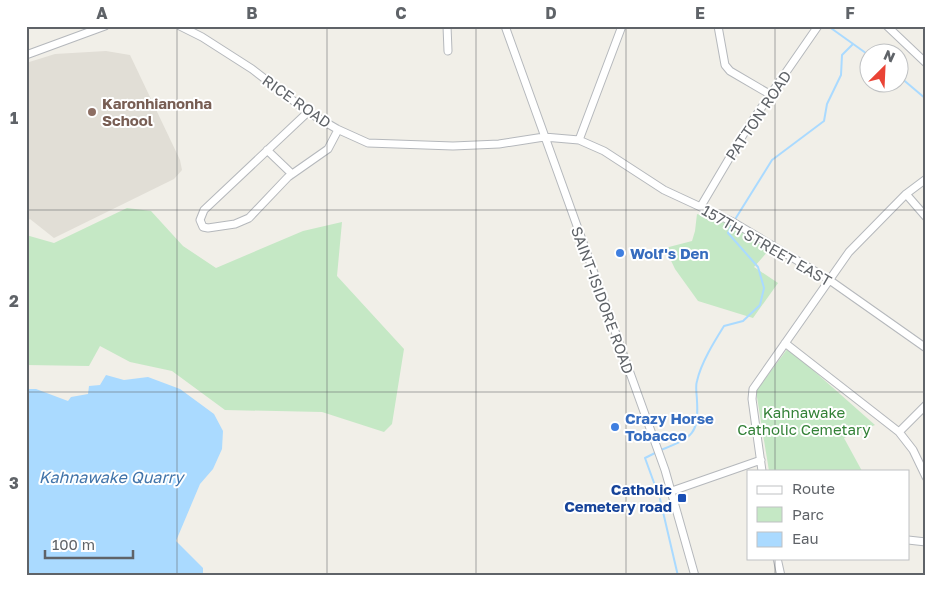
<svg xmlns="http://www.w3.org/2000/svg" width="952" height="602" viewBox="0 0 952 602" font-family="'Golos Text',sans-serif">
  <rect width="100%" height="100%" fill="#f1efe8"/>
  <path fill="#e1ded6" d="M106,51L130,55L180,160L182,170L174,179L54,238L30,219L26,222V63L55,54Z"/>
  <path fill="#c5e8c5" d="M127,208L151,211L183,246L216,268L303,231L342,222L337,276L404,349L392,424L384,432L322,412L225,410L172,371L130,362L100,346L89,366L26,365V235L54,243Z
    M697,214L729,224L769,250L754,267L778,283L753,318L698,301L675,269L665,248L692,241L695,231Z
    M788,348L875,425L844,438L862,471H769L756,391Z"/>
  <path fill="#aadaff" d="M106,375L124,380L148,377L180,389L214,414L223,431L222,449L213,469L200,484L176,541L203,568V576H26V389H36L68,401L71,397L88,394L89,386L100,385Z"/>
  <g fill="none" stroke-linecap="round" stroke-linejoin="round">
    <path stroke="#aadaff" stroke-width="2" d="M828,26L870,56
      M900,77L926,99
      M734,221L772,160L824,121L827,104L841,75L842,55L853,44
      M661,450C692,437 699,435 697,401C697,395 695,387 697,381C701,363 714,342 724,326L743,321L760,305L764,288L758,267L728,233L732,225
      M657,452L645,458L657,491
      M660,499L678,576"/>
    <defs>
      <path id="minor" d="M180,26L202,37L252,69L308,112L337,129L368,143L453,146L499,144L544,137L579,140L604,151L664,190L733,222L828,279L926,348
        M447,26L448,51
        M505,26L665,470L695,576
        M718,26L725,65L730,71L771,95
        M887,26L926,63
        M26,55L105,26
        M308,112L204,210L200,220L203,227L208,228L235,224L249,218L288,177L328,149L338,130
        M579,140L622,26
        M267,150L292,174
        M906,194L926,217
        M701,206L746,130L818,26
        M785,343L899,432L913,450L926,477
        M899,432L926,405
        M762,471L752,399L753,389L849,252L906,194L926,179
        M672,491L761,460
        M908,540L926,542
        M777,558L781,576"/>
    </defs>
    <use href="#minor" stroke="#b5b8bc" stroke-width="9"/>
    <use href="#minor" stroke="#fff" stroke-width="7"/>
  </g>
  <path fill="none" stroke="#5f6368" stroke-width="1" stroke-opacity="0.55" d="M177,26V576M327,26V576M476,26V576M626,26V576M775,26V471M26,210H926M26,392H926M775,558V576"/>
  <circle fill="#8d6e63" stroke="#fff" stroke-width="2" cx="92" cy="112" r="5"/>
  <g fill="#3f7fe0" stroke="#fff" stroke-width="2">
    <circle cx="620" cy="253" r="5"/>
    <circle cx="615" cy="427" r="5"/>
  </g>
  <rect fill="#1a4fb4" stroke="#fff" stroke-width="2" x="677" y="493" width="10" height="10" rx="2.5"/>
  <g text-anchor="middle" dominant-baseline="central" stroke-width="4" stroke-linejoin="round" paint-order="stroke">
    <g font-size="15" fill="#5f6368" stroke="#fff">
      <text transform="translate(297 101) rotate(35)">RICE ROAD</text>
      <text transform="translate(758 115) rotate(-56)">PATTON ROAD</text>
      <text transform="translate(767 245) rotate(30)">157TH STREET EAST</text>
      <text transform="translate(603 300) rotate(70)">SAINT-ISIDORE ROAD</text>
    </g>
    <g font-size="15" font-weight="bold" fill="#785e54" stroke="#fff" text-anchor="start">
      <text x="102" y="103">Karonhianonha<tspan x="102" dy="17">School</tspan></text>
    </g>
    <g font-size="15" font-weight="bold" fill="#366cbe" stroke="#fff" text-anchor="start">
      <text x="630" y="253">Wolf's Den</text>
      <text x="625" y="418">Crazy Horse<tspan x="625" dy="17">Tobacco</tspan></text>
    </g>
    <g font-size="15" fill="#348238" stroke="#fff">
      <text x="804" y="412">Kahnawake<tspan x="804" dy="17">Catholic Cemetary</tspan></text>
    </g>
    <g font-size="15" font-weight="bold" fill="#164399" stroke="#fff" text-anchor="end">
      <text x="672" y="489">Catholic<tspan x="672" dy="17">Cemetery road</tspan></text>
    </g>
    <g font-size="16" font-style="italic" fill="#4174aa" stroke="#fff">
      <text x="111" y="477">Kahnawake Quarry</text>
    </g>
  </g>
  <rect width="952" height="602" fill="none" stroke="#ffffff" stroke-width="55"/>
  <rect x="747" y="470" width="162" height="90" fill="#ffffff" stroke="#bfc1c3"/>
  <rect x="757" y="486" width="25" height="8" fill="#ffffff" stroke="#bfc1c3"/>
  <text x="792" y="494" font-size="15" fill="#5f6368">Route</text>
  <rect x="757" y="507" width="25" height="15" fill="#c5e8c5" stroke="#bfc1c3"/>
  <text x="792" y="520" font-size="15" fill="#5f6368">Parc</text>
  <rect x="757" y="532" width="25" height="15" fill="#aadaff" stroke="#bfc1c3"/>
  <text x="792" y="544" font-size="15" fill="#5f6368">Eau</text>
  <g transform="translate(884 68) rotate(24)"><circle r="24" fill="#ffffff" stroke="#bfc1c3"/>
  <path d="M0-4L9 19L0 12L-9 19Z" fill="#ea4335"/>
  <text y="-8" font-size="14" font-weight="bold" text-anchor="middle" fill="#5f6368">N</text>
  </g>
  <path d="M45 550v8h88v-8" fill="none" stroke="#5f6368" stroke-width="2.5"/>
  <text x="52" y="550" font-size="15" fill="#5f6368" stroke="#ffffff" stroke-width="4" paint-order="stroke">100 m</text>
  <rect x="28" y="28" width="896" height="546" fill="none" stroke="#5f6368" stroke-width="2"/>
  <g font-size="16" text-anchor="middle" font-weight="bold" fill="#5f6368">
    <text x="102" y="19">A</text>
    <text x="252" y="19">B</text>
    <text x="401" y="19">C</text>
    <text x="551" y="19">D</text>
    <text x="700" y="19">E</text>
    <text x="850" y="19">F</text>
    <text x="14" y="124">1</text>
    <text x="14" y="307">2</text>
    <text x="14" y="489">3</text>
  </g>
</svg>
